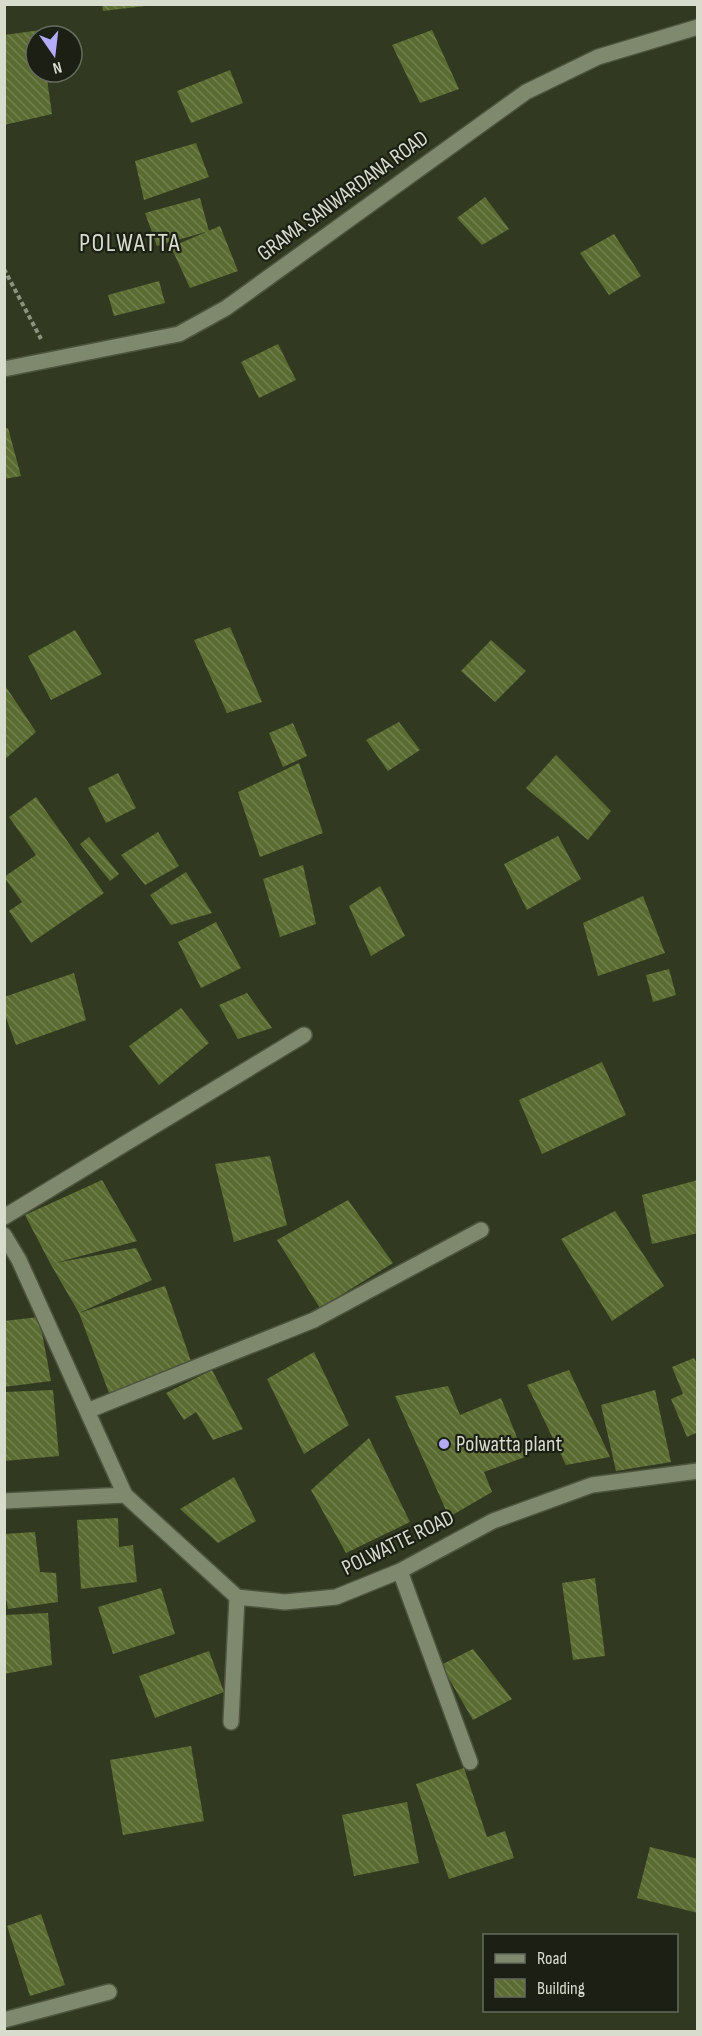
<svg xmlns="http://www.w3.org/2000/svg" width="702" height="2036" viewBox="0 0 702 2036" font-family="'Sofia Sans Condensed',sans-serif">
  <defs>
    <pattern id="building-back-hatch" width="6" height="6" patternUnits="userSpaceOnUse" patternTransform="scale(1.5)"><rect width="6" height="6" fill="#5a6c31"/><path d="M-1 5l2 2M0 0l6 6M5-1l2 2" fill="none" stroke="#71804e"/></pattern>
  </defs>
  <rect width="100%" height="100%" fill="#313a20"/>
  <path fill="url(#building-back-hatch)" d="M102,4H145V6L103,11Z
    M41,30V36H36V72H46L52,114L4,125V35Z
    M432,30L459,89L420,103L392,45Z
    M230,70L243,103L191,123L177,91Z
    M196,143L209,177L144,200L135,161Z
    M485,197L509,229L482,245L457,218Z
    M200,198L209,231L157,246L145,213Z
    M220,226L238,271L190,288L171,247Z
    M614,234L641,276L609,295L580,253Z
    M159,281L165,303L114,316L108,295Z
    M278,344L296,380L259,398L241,362Z
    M8,428L21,476L4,479V429Z
    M230,627L262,702L227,713L194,640Z
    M75,630L102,674L51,700L28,656Z
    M491,640L526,671L495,702L461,671Z
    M4,684L36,732L4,760Z
    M399,722L420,750L388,771L366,740Z
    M293,723L307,756L283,767L269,733Z
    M556,755L611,811L588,840L526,788Z
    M299,763L323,833L260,857L238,792Z
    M118,773L136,808L106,823L88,788Z
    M36,797L104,893L31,943L9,911L22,902L4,877L36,855L9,817Z
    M158,832L179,866L145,885L121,855Z
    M558,836L581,879L527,910L504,864Z
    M89,837L119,874L110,881L80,844Z
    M303,865L316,924L280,937L263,879Z
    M186,872L212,913L171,925L150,895Z
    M380,886L405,936L371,956L349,906Z
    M643,896L665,953L598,976L583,923Z
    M216,922L241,968L201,988L178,942Z
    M669,969L676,995L653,1002L646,975Z
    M74,973L86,1020L16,1045L4,1012V997Z
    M247,993L272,1028L238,1039L219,1005Z
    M181,1008L209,1043L159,1085L129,1046Z
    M602,1062L626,1115L542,1154L519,1100Z
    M270,1156L287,1225L234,1242L215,1164Z
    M102,1180L137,1241L55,1263L136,1248L152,1280L79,1313L50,1263L25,1215Z
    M698,1180V1233L652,1244L642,1195Z
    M348,1200L393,1263L320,1308L277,1240Z
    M615,1211L664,1286L612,1321L561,1239Z
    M165,1286L192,1364L109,1393L79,1313Z
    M39,1317L51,1381L4,1387V1321Z
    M314,1352L349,1425L304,1454L267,1379Z
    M694,1358L698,1366V1432L687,1437L671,1399L683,1394L672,1367Z
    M212,1370L243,1429L213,1440L196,1412L184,1420L166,1393Z
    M569,1370L610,1457L566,1465L527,1385Z
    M448,1386L460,1415L501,1398L525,1457L484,1472L492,1492L449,1517L395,1396Z
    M53,1390L59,1456L4,1461V1392Z
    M655,1390L671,1462L616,1471L601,1405Z
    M369,1438L410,1522L346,1553L311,1490Z
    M234,1477L256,1521L218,1543L180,1509Z
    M118,1518L119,1547L133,1545L137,1582L81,1589L77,1520Z
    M35,1532L40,1572L56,1573L58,1602L8,1609L4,1589V1534Z
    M595,1578L605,1656L573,1660L562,1583Z
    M161,1588L175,1634L113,1654L98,1607Z
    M48,1613L52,1665L4,1674V1615Z
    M473,1649L512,1699L473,1720L441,1665Z
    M209,1651L224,1692L155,1718L139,1676Z
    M191,1746L204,1821L123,1835L110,1760Z
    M464,1768L487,1837L505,1831L514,1858L449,1879L416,1784Z
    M407,1802L419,1863L354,1876L342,1815Z
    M650,1847L698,1859V1913L637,1898Z
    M41,1914L65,1985L30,1996L7,1926Z"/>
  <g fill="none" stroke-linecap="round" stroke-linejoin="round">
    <defs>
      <path id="minor" d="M4,369L179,334L226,308L526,92L598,57L698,27
        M4,1217L304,1035
        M4,1235L19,1260L125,1495
        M87,1411L314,1320L481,1230
        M4,1501L125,1495L237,1597L285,1602L336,1597L400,1571L493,1521L592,1485L698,1471
        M400,1571L470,1762
        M231,1722L237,1597
        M4,2020L109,1992"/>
    </defs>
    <use href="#minor" stroke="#4e553f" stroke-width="18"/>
    <path stroke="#8b927e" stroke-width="4" stroke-dasharray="4.5 3" stroke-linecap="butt" d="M4,269L41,339"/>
    <use href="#minor" stroke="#7f896d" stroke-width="15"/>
  </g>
  <circle fill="#b4acf9" stroke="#1b1f14" stroke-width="2" cx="444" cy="1444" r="6"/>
  <g text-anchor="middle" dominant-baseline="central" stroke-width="4.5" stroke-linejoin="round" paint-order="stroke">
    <g font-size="22" fill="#d7dccd" stroke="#1b1f14">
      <text transform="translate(343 196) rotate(-36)">GRAMA SANWARDANA ROAD</text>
      <text transform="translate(398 1543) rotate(-26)">POLWATTE ROAD</text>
    </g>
    <g font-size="22" fill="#d7dccd" stroke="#1b1f14" text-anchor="start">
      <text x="456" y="1444">Polwatta plant</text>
    </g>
    <g font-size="26" letter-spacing="1.5" fill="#d7dccd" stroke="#1b1f14">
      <text x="130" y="243">POLWATTA</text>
    </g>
  </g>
  <rect width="702" height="2036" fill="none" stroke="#d7dccd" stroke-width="12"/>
  <rect x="483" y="1934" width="195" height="78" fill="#1b1f14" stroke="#666b5e" stroke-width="1.5"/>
  <rect x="495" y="1954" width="30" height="9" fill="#7f896d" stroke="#666b5e" stroke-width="1.5"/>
  <text x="537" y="1964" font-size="18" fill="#d7dccd">Road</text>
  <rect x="495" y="1979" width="30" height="18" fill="url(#building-back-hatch)" stroke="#666b5e" stroke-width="1.5"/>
  <text x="537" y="1994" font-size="18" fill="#d7dccd">Building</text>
  <g transform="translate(54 54) rotate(166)"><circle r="28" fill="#1b1f14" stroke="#666b5e" stroke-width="1.5"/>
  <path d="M0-4.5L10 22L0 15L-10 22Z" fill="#b4acf9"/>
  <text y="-9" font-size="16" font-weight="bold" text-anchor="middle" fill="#d7dccd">N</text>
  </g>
</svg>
